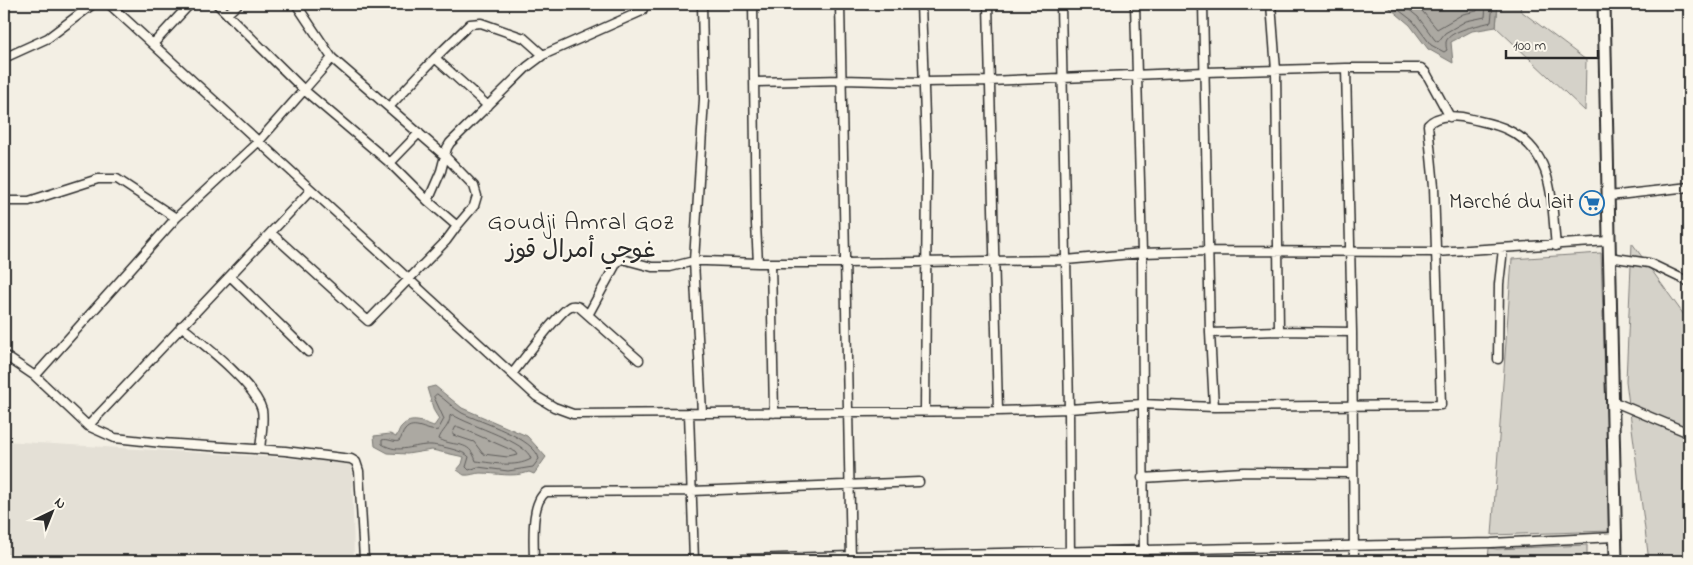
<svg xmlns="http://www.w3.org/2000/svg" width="1693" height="565" viewBox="0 0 1693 565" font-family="'Indie Flower','Playpen Sans Arabic',sans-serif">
  <rect width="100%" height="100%" fill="#f3efe4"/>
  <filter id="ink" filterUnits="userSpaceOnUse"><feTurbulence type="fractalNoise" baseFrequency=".02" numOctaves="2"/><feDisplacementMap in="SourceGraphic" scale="10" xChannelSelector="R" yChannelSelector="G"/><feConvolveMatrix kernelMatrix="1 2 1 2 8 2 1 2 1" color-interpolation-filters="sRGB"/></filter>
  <g filter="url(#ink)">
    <path fill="#e4e0d6" d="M4,441L352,462L354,561H4Z"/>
    <path fill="#d5d2c9" stroke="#807e7a" d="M1498,4H1522L1520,10L1521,11L1586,60L1585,111L1496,27Z
      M1632,243L1689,322V561H1649L1626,381Z
      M1601,253L1610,531L1492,535L1512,259Z
      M1587,545V561H1488L1489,548L1497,549Z"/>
    <path fill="#aca9a2" stroke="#787772" d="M1385,4H1498L1496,27L1472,31L1451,42L1453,63L1428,49L1410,25Z
      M435,386L462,408L527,436L546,457L534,474L529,472C512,478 497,473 480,473C475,473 470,476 464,475C462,474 459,471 457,470L462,464L464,457L432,450L407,454L388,453L375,446L374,436L390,434L396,437C398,434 399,428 402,426C411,416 425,423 434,426L439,419L434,411L427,388Z"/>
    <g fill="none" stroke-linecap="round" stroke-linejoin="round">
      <path stroke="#5f5d5b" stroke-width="1" d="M1391,4L1413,21L1431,45L1444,52L1447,50C1446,48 1446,45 1446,42C1449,30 1481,25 1491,22L1493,4
        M1402,4L1418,17L1435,40L1438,42L1445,33L1466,21L1485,17L1486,4
        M1414,4L1423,12L1437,29L1463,14L1477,11L1479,4
        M437,394C446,400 453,408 462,413C480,422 535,438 539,459L533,467L508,471L478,467L469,470L466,467L469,457C465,451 440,446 432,445C413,444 400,455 382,444V440C389,438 393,443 399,441C402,438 402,433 405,430C414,419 428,433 438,430L444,419L434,397Z
        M453,415C470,426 528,442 531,459C515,468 494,463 476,461C469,439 456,448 439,439C441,431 450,427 450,416Z
        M456,427H459L516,452L518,455L508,457L483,454L474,442L453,435V433Z"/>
      <defs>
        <path id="minor" d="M109,4L536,396L554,407L573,414L998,411L1069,409L1142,404L1214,407L1441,405L1434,187L1428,125C1437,114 1458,115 1471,119C1483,122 1496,124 1508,130C1555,152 1551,201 1556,246
          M296,4L332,58L445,156L474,186L477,196L474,206L457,226
          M702,4L704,99L694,261L702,413
          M753,4L756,224L758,263
          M840,4L851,561
          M921,4L927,173L925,410
          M988,4L998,411
          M1061,4L1069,409L1070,561
          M1135,4L1142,253L1144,561
          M1203,4L1210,333L1214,407
          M1271,4L1276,70L1279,331
          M227,14L238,4
          M153,44L190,4
          M4,58L48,38L93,4
          M435,58L470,24L481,23L524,38L543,55
          M754,82L842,80L924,82L989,81L1205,72L1346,68
          M389,107L435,58L488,106
          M390,163L419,133
          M1609,196L1689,187
          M4,201H29L98,179H117L176,218
          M428,201L441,171L447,148L450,143L527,67L543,55L642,11L645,4
          M271,233L368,321L446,241L457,226L428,201L390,163L304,90L332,58
          M1609,257L1649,263L1689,282
          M771,263L774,413
          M231,277L308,352
          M588,315L617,262L622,259L652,267H670L694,261H706L758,263H845L1066,260L1142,253L1209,251L1436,252L1609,241
          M181,326C203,344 255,384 262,410C264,420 261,439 260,449
          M1210,333L1279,331L1352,332
          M4,355L35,376L88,426L115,438L162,443L285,451L351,459L356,462L359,471L364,559
          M1498,359L1499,284L1503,249
          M512,374C521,363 561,309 571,306C575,305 576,306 579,307L639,360
          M35,376L176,218L259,141L304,90L217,4
          M1612,401L1689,433
          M689,413L694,561
          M88,426L311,190
          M1142,478L1244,472L1352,473
          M445,561H471
          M534,561C534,543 530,503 546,492L692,491L919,482
          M683,561L851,556L1491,543L1615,537
          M1354,561L1352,332L1346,68H1421L1426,73L1450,117"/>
        <path id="highway" d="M1604,4L1616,561"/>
      </defs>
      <use href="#minor" stroke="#2b2b2b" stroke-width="11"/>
      <use href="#highway" stroke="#2b2b2b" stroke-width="15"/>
      <use href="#minor" stroke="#fbf7ec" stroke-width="8"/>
      <use href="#highway" stroke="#fbf7ec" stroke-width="11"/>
    </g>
  </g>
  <defs>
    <symbol id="supermarket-ring" viewBox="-11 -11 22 22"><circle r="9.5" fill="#fbf7ec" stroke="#1f6fb2" stroke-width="1.5"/><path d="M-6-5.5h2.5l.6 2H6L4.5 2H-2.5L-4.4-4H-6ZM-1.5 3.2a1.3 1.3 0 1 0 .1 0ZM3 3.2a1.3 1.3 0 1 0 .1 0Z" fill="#1f6fb2"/></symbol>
  </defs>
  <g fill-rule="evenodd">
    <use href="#supermarket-ring" x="1578" y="189" width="28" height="28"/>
  </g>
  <g text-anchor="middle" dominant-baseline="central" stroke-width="4" stroke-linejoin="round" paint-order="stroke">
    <g font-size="22" fill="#2b2b2b" stroke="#fbf7ec" text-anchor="end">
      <text x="1574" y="203">Marché du lait</text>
    </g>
    <g font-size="24" letter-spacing="1" fill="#2b2b2b" stroke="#fbf7ec">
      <text x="581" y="223">Goudji Amral Goz<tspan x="581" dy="28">غوجي أمرال قوز</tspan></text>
    </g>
  </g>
  <rect width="1693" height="565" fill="none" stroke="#fbf7ec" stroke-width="20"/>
  <rect x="10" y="10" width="1673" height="545" fill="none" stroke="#2b2b2b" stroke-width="2" filter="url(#ink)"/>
  <g transform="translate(52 512) rotate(43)" stroke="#fbf7ec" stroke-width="4" paint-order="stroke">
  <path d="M0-4L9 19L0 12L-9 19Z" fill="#2b2b2b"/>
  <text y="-8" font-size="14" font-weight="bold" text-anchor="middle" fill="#2b2b2b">N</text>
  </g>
  <path d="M1506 50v8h92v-8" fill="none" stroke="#2b2b2b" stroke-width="2.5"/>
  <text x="1513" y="50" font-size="15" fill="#2b2b2b" stroke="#fbf7ec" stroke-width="4" paint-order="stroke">100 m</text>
</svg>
